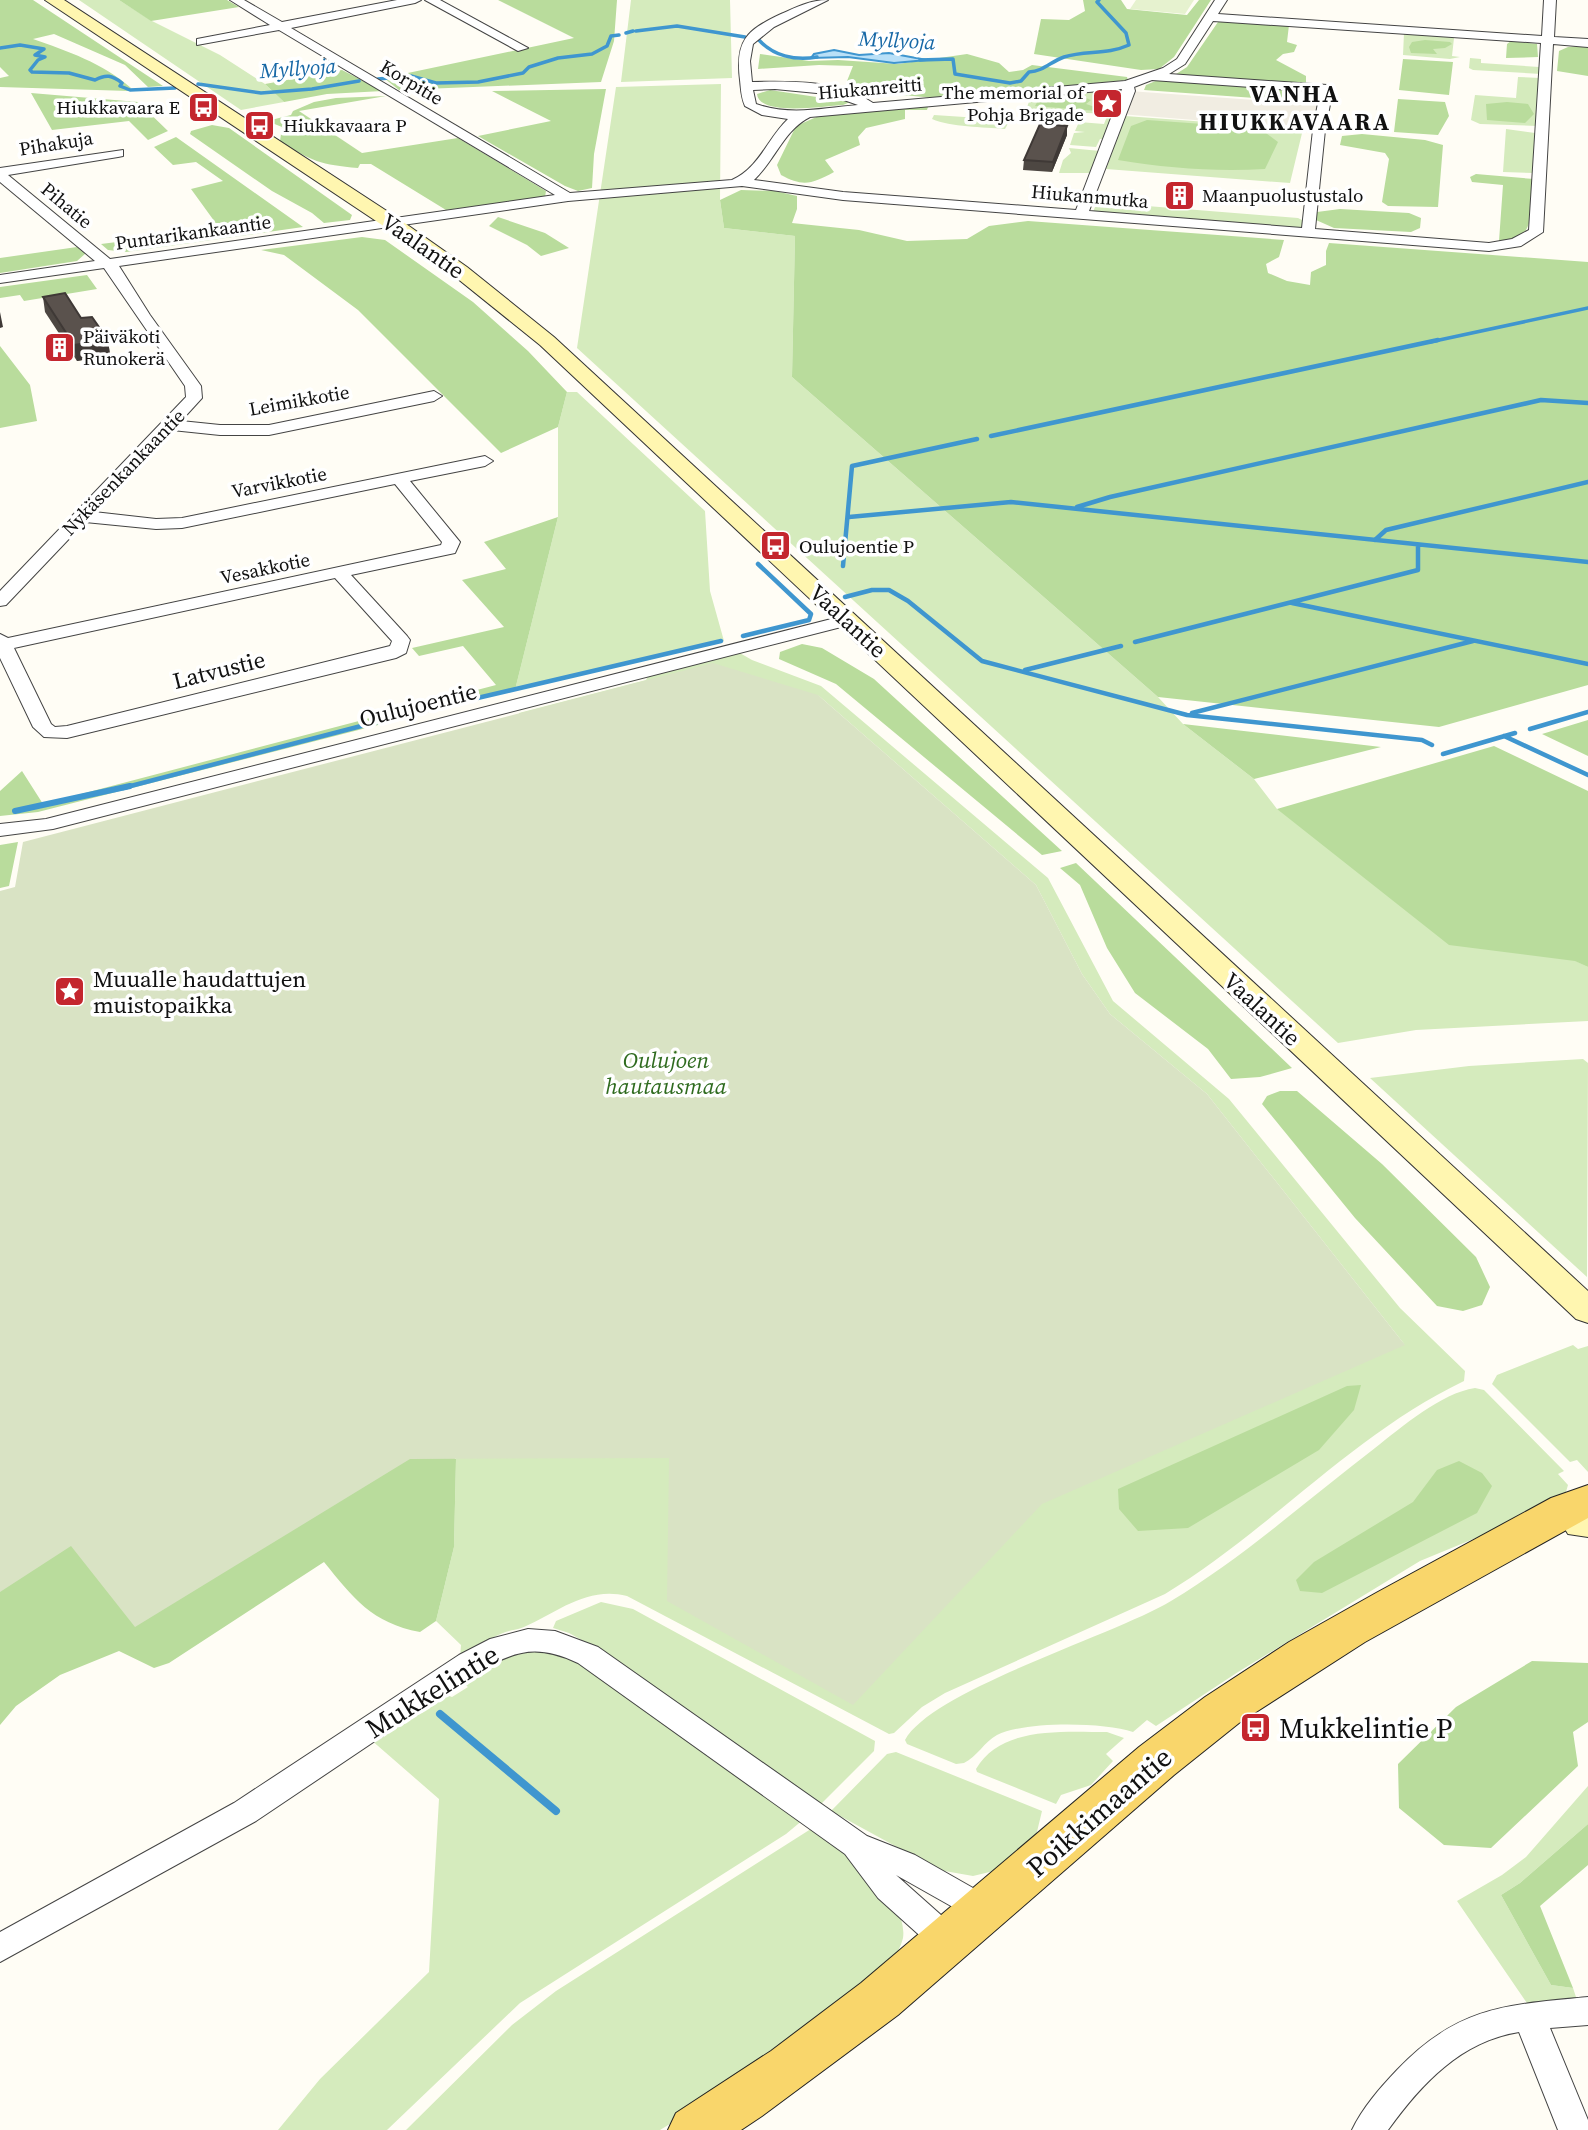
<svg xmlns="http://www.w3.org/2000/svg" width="1588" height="2130" viewBox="0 0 1588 2130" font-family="'Source Serif 4',serif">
  <rect width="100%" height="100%" fill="#fffdf5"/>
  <path fill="#d5ebbd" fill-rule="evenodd" d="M79,0H119L152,21L220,55L265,84L284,102L241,110Z
    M631,0H730L732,78L621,82Z
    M1404,33L1460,38H1454L1452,56L1460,57L1450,59L1403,55Z
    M1470,58L1481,59V63L1539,67L1541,74L1473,70L1469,68Z
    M1518,77L1540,78L1537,126L1480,124L1471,120L1475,95L1516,98Z
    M721,84L720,200L724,228L795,236L792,377L1158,697L1183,724L1254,779L1277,809L1588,967V1021L1416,1030L1338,1043L577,348L616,87Z
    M1117,89L1122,91L1103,139H1100L1096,147L1070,145L1074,133L1085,132L1075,131L1079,122L1104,124L1108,114L1026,110L1031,96Z
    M934,115L1010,120L1005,129C983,127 951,127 932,119Z
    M1125,116L1303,129L1290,183L1106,169Z
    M1506,129L1535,133L1534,173L1503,172Z
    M1069,148L1100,151L1092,173H1059L1063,160L1071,153Z
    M1097,202L1298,218L1304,221L1303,228L1093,212Z
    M567,392H577L705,511L710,591L724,641L515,690L558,517V427Z
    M738,652L752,660L821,686L1048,878L1113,1001L1229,1099L1400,1308L1465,1371L1464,1381C1353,1434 1269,1531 1165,1594L945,1693L922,1707L894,1733L889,1734L627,1596C587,1586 558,1612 524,1627C517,1630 510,1630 503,1633C487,1639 474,1649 460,1658L461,1645L436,1621L454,1547L456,1459L519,713L646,680L648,676ZM818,695L1036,885L1082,974L1110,1014L1207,1094L1405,1345Z
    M1583,1059L1588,1063L1587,1277L1370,1078L1469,1066Z
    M1573,1345L1578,1349L1588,1346V1472L1577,1460L1570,1462L1492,1384L1497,1375Z
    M1475,1388L1484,1390L1564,1471L1558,1474L1568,1485L1563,1502L1420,1561L1238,1672L1156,1726L1147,1720L1133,1732C1103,1722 1025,1721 997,1735C984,1742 977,1757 964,1763L956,1764L907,1744L905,1740C932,1690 1115,1635 1171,1601C1244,1557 1308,1499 1375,1448C1402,1427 1441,1393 1475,1388Z
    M601,1602L633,1609L875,1741L874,1751L820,1805L596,1648L569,1633L553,1628L556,1621Z
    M531,1650L560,1654L581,1663L804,1819L786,1834L520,2003L387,2130H278L320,2079L429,1972L439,1799L370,1739L439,1692L452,1697L468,1687L461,1681L496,1659Z
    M1107,1732L1124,1738L1106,1754L1113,1761L1091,1785L1061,1795L1056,1804L977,1772L976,1769C1001,1726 1062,1732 1107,1732Z
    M896,1752L1042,1811L1035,1840L1002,1869L973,1876L939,1870L831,1811L887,1754Z
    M1588,1786V1824L1520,1883L1501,1895L1551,1985L1573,1988L1579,2006H1529L1457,1901L1502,1875L1526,1857Z
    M814,1827C842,1852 909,1896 903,1938C901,1947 895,1956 892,1963L698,2107L660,2130H406L512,2025L556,1991Z"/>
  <path fill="#b9dc9c" d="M0,0H33L163,86L148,87L125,65L54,34L33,39C67,51 103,63 131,88L129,91L0,87V78L9,76L0,67Z
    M119,0H227L239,7L151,21Z
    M498,0H617L614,41L601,82L399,90L384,78L574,38Z
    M1083,0H1121L1127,9L1187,15L1199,0H1211L1174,57L1159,69L1141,70L1034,54L1041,19L1069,20L1085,11Z
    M1227,21L1289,25L1287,42L1297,45L1294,52L1283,54L1276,60L1306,76V85L1173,76L1187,67L1218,22Z
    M1425,40L1450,42L1452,44L1445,48L1433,49L1437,54L1411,53L1409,47L1412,42Z
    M1511,41L1537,44L1538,57L1506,58L1507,44Z
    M1588,46V76L1557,71L1559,51L1568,47Z
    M760,54L809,61L838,60L898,64L967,54L999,63L1009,72L1023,70L1032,65L1127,77L1128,80L934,98L861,91L847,81L853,66L819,65L758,69Z
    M1403,59L1453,62L1449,95L1399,90Z
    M342,70L383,91L327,94L284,102L265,84Z
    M1158,80L1297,90V101L1144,90L1146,85Z
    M606,89L594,154L592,188L578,191L565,186L478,136L551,121L492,91Z
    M770,90L850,102L843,105C824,106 759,117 757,94Z
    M31,93L138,102L168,131L148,140L129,121L52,130Z
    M386,96L299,111L362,153L458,138L546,191L545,197L446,210L371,164H360L358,168C322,165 310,161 280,141L282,127L267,121L291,115L293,111L314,102L336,98Z
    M1081,96L1091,100L1086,104L1110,112L1035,106L1040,97Z
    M1398,99L1445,102L1449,116L1438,135L1394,132Z
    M1507,102L1528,104L1534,114L1525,123L1487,120L1486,104Z
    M929,104L927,110H905V119L866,128L858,137L860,145L825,160L834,172C812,184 803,187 781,175L777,165L796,126L821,115Z
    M1147,120L1259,128L1278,142L1265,169C1215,172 1167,168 1118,160L1131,126Z
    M212,125L229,128L352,215L350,220L324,223L312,213L272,191L190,134L191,131Z
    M1362,134L1425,140L1443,145L1438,207L1388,206L1382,202L1389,159L1385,153L1340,145L1342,136Z
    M176,137L303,227L126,252L108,250L101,244L220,229L191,189L223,181L196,162L173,165L154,147Z
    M1476,174L1534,179C1532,205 1536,246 1499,241L1503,185L1472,182L1470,177Z
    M741,190L775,191L797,196V209L792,223L859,230L907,241L967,239L989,226L1028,221L1284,240L1279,257L1266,264L1268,273L1287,281L1310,285L1311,272L1326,265V251L1329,243L1588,262V685L1439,727L1158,697L792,377L795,236L724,228L720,200Z
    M1340,209L1409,213L1421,218L1420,228L1411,232L1334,228L1316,220L1317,212Z
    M498,217L545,233L569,248L541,256L527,245L489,226Z
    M362,237L385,240L473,302L528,351L567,392L558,427L501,453L358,310L284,255L261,250Z
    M77,247L86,253L77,261L0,273V258Z
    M87,275L97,289L24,301L20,295L0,298V287Z
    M0,346L30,385L37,421L0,428Z
    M558,517L515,690L38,812L0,816V791L22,771L43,804L496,685L463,646L419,656L412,648L504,627L462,580L506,569L484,542Z
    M802,644L822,648L874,679L1062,851L1042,855L836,684L779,659L780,652Z
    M1588,720V756L1542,734Z
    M1183,724L1381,747L1254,779Z
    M1494,746L1588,791V967L1575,961L1449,945L1277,809Z
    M18,842L9,886L0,888V845Z
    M1076,863L1292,1068L1260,1077L1231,1079L1208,1049L1135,993L1107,948L1080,885L1060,868Z
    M1280,1091H1297L1382,1164L1476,1257L1490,1287L1482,1305L1463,1311L1437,1306L1355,1218L1262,1104L1267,1096Z
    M0,1175L456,1459L454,1547L436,1621L420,1632C372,1623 353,1598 324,1562L169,1663L154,1668L119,1651L60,1675L16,1706L0,1725Z
    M1361,1385L1354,1410L1319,1450L1188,1528L1138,1531L1119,1509L1118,1489L1347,1386Z
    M1459,1461L1482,1473L1492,1486L1477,1513L1322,1593L1300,1591L1296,1580L1314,1562L1413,1502L1437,1470Z
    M1532,1661L1588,1663V1722L1573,1732L1578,1766L1491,1848L1444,1845L1399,1808L1398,1764L1456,1707Z
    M1588,1824V1865L1540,1906L1573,1988L1551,1985L1501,1895L1520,1883Z"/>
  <path fill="#d9e3c4" d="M713,663L818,695L1036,885L1082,974L1110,1014L1207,1094L1405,1345L1042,1504L853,1705L667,1601L669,1458L410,1459L135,1627L71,1546L0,1592V891L15,887L23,842Z"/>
  <path fill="#e6f2cf" d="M1136,0H1194L1185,14L1130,9Z"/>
  <path fill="#f1ede2" d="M1129,91L1324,105L1319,130L1120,114Z"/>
  <path fill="#b9e0f7" stroke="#3f96cf" stroke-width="2" d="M834,50L859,55L889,53L927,60L894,63L848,57L811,58L814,54Z"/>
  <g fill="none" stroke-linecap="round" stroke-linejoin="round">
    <path stroke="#3f96cf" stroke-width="3.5" d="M636,31L677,26L745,37
      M626,33L633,31
      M758,39C773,56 795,61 817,57
      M0,48L20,45L44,49L35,55L45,57L38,60L30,70L32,72L69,73L95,80C106,74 112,75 122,83L120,86L130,90L175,88
      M920,60L953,59L955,74L1010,83L1021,81L1029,72C1044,71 1050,62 1064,57C1085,50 1107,55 1129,45L1126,33L1097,2L1099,0
      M378,79L411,76L436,83L478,82L523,73L529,67L558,58L592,54L607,46L611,36L619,35
      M198,84L261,93L312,89L359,81
      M1430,342L1588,308"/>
    <path stroke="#3f96cf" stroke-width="4.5" d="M991,436L1438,340
      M1077,507L1110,497L1541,400L1588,403
      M849,517L1011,502L1588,562
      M1375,540L1386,530L1588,482
      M843,566L852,466L977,439
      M845,597L872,590H889L908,601L982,661L1187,715L1422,740L1432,745
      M1292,603L1588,664
      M743,636L809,620L811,614L758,564
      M1135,642L1418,570V545
      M1025,670L1121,646
      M1192,713L1473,641
      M1530,729L1588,712
      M1504,736L1588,775
      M1443,754L1515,733
      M123,788L392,718L721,641"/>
    <path stroke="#3f96cf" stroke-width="6" d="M15,811L130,786"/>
    <path stroke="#3f96cf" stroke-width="8" d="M440,1714L556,1811"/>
    <defs>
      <path id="street" d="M230,0H244L282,22L397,0H421L415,3L291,28L570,193L732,180C760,167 767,139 788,119L762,115L745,106C741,97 741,89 740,80C735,40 747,30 781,14C797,7 810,0 828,0L774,27L753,44L750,61L752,82C792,81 839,80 873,103L1125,81L1163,68L1177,59L1215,0H1227L1218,14L1542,36L1544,0H1556L1554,37L1588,39V47L1553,44L1543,232L1521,246L1489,251L843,200L742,186L568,201L119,266L150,315L201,386L202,398L181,421L220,425H269L434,391L442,396L434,401L269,435H220L172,430L94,512L156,519L182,518L485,456L493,461L485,466L410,481L460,542L455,553L351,575L407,636L410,640L406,653L396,658L67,738L44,737L33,727L0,658V634L8,638L441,545L442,542L395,484L182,528L156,529L85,522L6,605L0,606V591L186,397L185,386L104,268L0,283V275L95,261L0,182V168L123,150V156L118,157L8,175L110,259L555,195L279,30L197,45V39L270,25ZM1213,21L1541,43L1529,230L1512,239L1489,243L1315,229L1325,130L1333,89L1327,85L1169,74L1185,64ZM1152,80L1320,92L1313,130L1302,228L1089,211L1135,91L1134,87ZM775,89L827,94L858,105C823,108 790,116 756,104L753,90ZM1122,89L1076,210L843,192L754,180C775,160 784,130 810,117ZM335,578L392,641L390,646L67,726L55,727L51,724L14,648Z
        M425,0H440L528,48L518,51Z
        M847,615L856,620L853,624L53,829L0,836V824L46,819Z
        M528,1629L555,1631L598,1647L867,1836L915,1855L996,1901L1001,1910L996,1919L985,1923L974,1919L896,1875L959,1931L964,1941L959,1951L948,1954L937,1951L878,1898L845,1854L578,1663C537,1644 517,1650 479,1671L256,1821L0,1962V1932L234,1803L459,1655L490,1639Z
        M1588,1997V2025L1550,2028L1588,2120V2130H1558L1519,2032C1461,2041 1421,2084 1388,2130H1352C1363,2107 1380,2088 1397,2070C1458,2006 1506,2005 1588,1997Z"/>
      <path id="secondary" d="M45,0H64L399,219L467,267L554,337L1588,1291V1323L1576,1319L540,345L453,275L385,227Z
        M1588,1509V1537L1568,1534L1562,1524L1568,1514Z"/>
      <path id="primary" d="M1588,1485V1518L1365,1642L1239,1723L1174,1775L898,2015L762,2116L741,2130H668L676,2113L771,2051L861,1983L1139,1747L1205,1697L1289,1642L1376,1593L1551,1498Z"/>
    </defs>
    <use href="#street" stroke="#444" stroke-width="2"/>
    <use href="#secondary" stroke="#333" stroke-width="2"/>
    <use href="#primary" stroke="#222" stroke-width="2"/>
    <use href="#street" fill="#fff" fill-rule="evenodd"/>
    <use href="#secondary" fill="#fff6b0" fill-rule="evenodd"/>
    <use href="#primary" fill="#f9d66b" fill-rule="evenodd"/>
  </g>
  <path fill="#4d4742" d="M1067,126V135L1052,172L1023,170L1024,160Z
    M43,297L81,318L108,340L110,355L77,361L45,312Z"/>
  <path fill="#3f3936" d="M1067,126V135L1052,172L1053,162Z
    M0,312L3,327L0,328Z
    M108,340L110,355L77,361L74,345Z"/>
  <path fill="#5a524d" stroke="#3f3936" stroke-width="2" d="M1040,124L1067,126L1053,162L1024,160Z
    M65,293L81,318L92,317L108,340L74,345L43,297Z"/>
  <defs>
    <symbol id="sight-square" viewBox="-11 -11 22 22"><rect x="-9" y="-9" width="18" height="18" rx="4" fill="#c4262e" stroke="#fff"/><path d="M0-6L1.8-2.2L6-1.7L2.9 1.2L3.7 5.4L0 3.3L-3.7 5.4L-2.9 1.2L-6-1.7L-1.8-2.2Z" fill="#fff"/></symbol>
    <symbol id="bus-square" viewBox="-11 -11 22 22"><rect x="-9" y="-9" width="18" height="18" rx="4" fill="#c4262e" stroke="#fff"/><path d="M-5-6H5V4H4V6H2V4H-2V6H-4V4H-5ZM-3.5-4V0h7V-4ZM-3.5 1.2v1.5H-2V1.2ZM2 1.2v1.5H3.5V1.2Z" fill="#fff"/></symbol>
    <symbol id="building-square" viewBox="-11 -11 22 22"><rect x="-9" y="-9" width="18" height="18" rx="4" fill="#c4262e" stroke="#fff"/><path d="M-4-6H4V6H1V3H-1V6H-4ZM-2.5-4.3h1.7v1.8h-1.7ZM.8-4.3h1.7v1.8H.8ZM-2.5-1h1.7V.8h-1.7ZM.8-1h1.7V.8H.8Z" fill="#fff"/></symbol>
  </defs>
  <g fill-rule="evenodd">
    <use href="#sight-square" x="1090" y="86" width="35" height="35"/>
    <use href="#bus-square" x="186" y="90" width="35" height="35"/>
    <use href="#bus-square" x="242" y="108" width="35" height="35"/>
    <use href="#building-square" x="1162" y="178" width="35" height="35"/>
    <use href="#building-square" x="42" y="330" width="35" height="35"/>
    <use href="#bus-square" x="758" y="528" width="35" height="35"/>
    <use href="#sight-square" x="52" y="974" width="35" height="35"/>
    <use href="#bus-square" x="1238" y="1710" width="35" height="35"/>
  </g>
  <g text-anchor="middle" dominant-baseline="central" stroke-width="7" stroke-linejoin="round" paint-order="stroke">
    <g font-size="19" fill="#111" stroke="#fff">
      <text transform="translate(412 82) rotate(31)">Korpitie</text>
      <text transform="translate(870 88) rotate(-5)">Hiukanreitti</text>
      <text transform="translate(56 143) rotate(-9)">Pihakuja</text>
      <text transform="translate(1090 196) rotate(5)">Hiukanmutka</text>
      <text transform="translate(67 205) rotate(40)">Pihatie</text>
      <text transform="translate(193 232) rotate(-8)">Puntarikankaantie</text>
      <text transform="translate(299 400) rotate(-10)">Leimikkotie</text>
      <text transform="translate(123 472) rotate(-46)">Nykäsenkankaantie</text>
      <text transform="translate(279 482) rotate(-11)">Varvikkotie</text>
      <text transform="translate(265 568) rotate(-12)">Vesakkotie</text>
    </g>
    <g font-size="19" fill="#111" stroke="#fff" text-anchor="start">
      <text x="1084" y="92" text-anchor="end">The memorial of<tspan x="1084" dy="22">Pohja Brigade</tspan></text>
      <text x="180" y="107" text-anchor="end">Hiukkavaara E</text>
      <text x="283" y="125">Hiukkavaara P</text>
      <text x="1202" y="195">Maanpuolustustalo</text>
      <text x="83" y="336">Päiväkoti<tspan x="83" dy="22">Runokerä</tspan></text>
      <text x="799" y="546">Oulujoentie P</text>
    </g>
    <g font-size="21" font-style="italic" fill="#1768a6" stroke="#fff">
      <text transform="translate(897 40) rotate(3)">Myllyoja</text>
      <text transform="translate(298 68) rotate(-4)">Myllyoja</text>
    </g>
    <g font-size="23" fill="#111" stroke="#fff">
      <text transform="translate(423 246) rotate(35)">Vaalantie</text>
      <text transform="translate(848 621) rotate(43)">Vaalantie</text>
      <text transform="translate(219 670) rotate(-14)">Latvustie</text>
      <text transform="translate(418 705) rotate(-14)">Oulujoentie</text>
      <text transform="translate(1262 1009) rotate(43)">Vaalantie</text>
    </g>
    <g font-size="23" fill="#111" stroke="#fff" text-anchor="start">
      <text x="93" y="979">Muualle haudattujen<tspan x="93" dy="26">muistopaikka</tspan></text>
    </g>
    <g font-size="23" font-style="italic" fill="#2f6b1f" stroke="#fff">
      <text x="666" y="1060">Oulujoen<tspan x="666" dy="26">hautausmaa</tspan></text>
    </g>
    <g font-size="24" font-weight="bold" letter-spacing="2" fill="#111" stroke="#fff">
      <text x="1295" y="93">VANHA<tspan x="1295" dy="28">HIUKKAVAARA</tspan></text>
    </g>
    <g font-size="28" fill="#111" stroke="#fff">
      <text transform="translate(432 1691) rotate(-32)">Mukkelintie</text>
      <text transform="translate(1099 1812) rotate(-41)">Poikkimaantie</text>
    </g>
    <g font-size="28" fill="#111" stroke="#fff" text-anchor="start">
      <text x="1279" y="1728">Mukkelintie P</text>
    </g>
  </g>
</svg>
